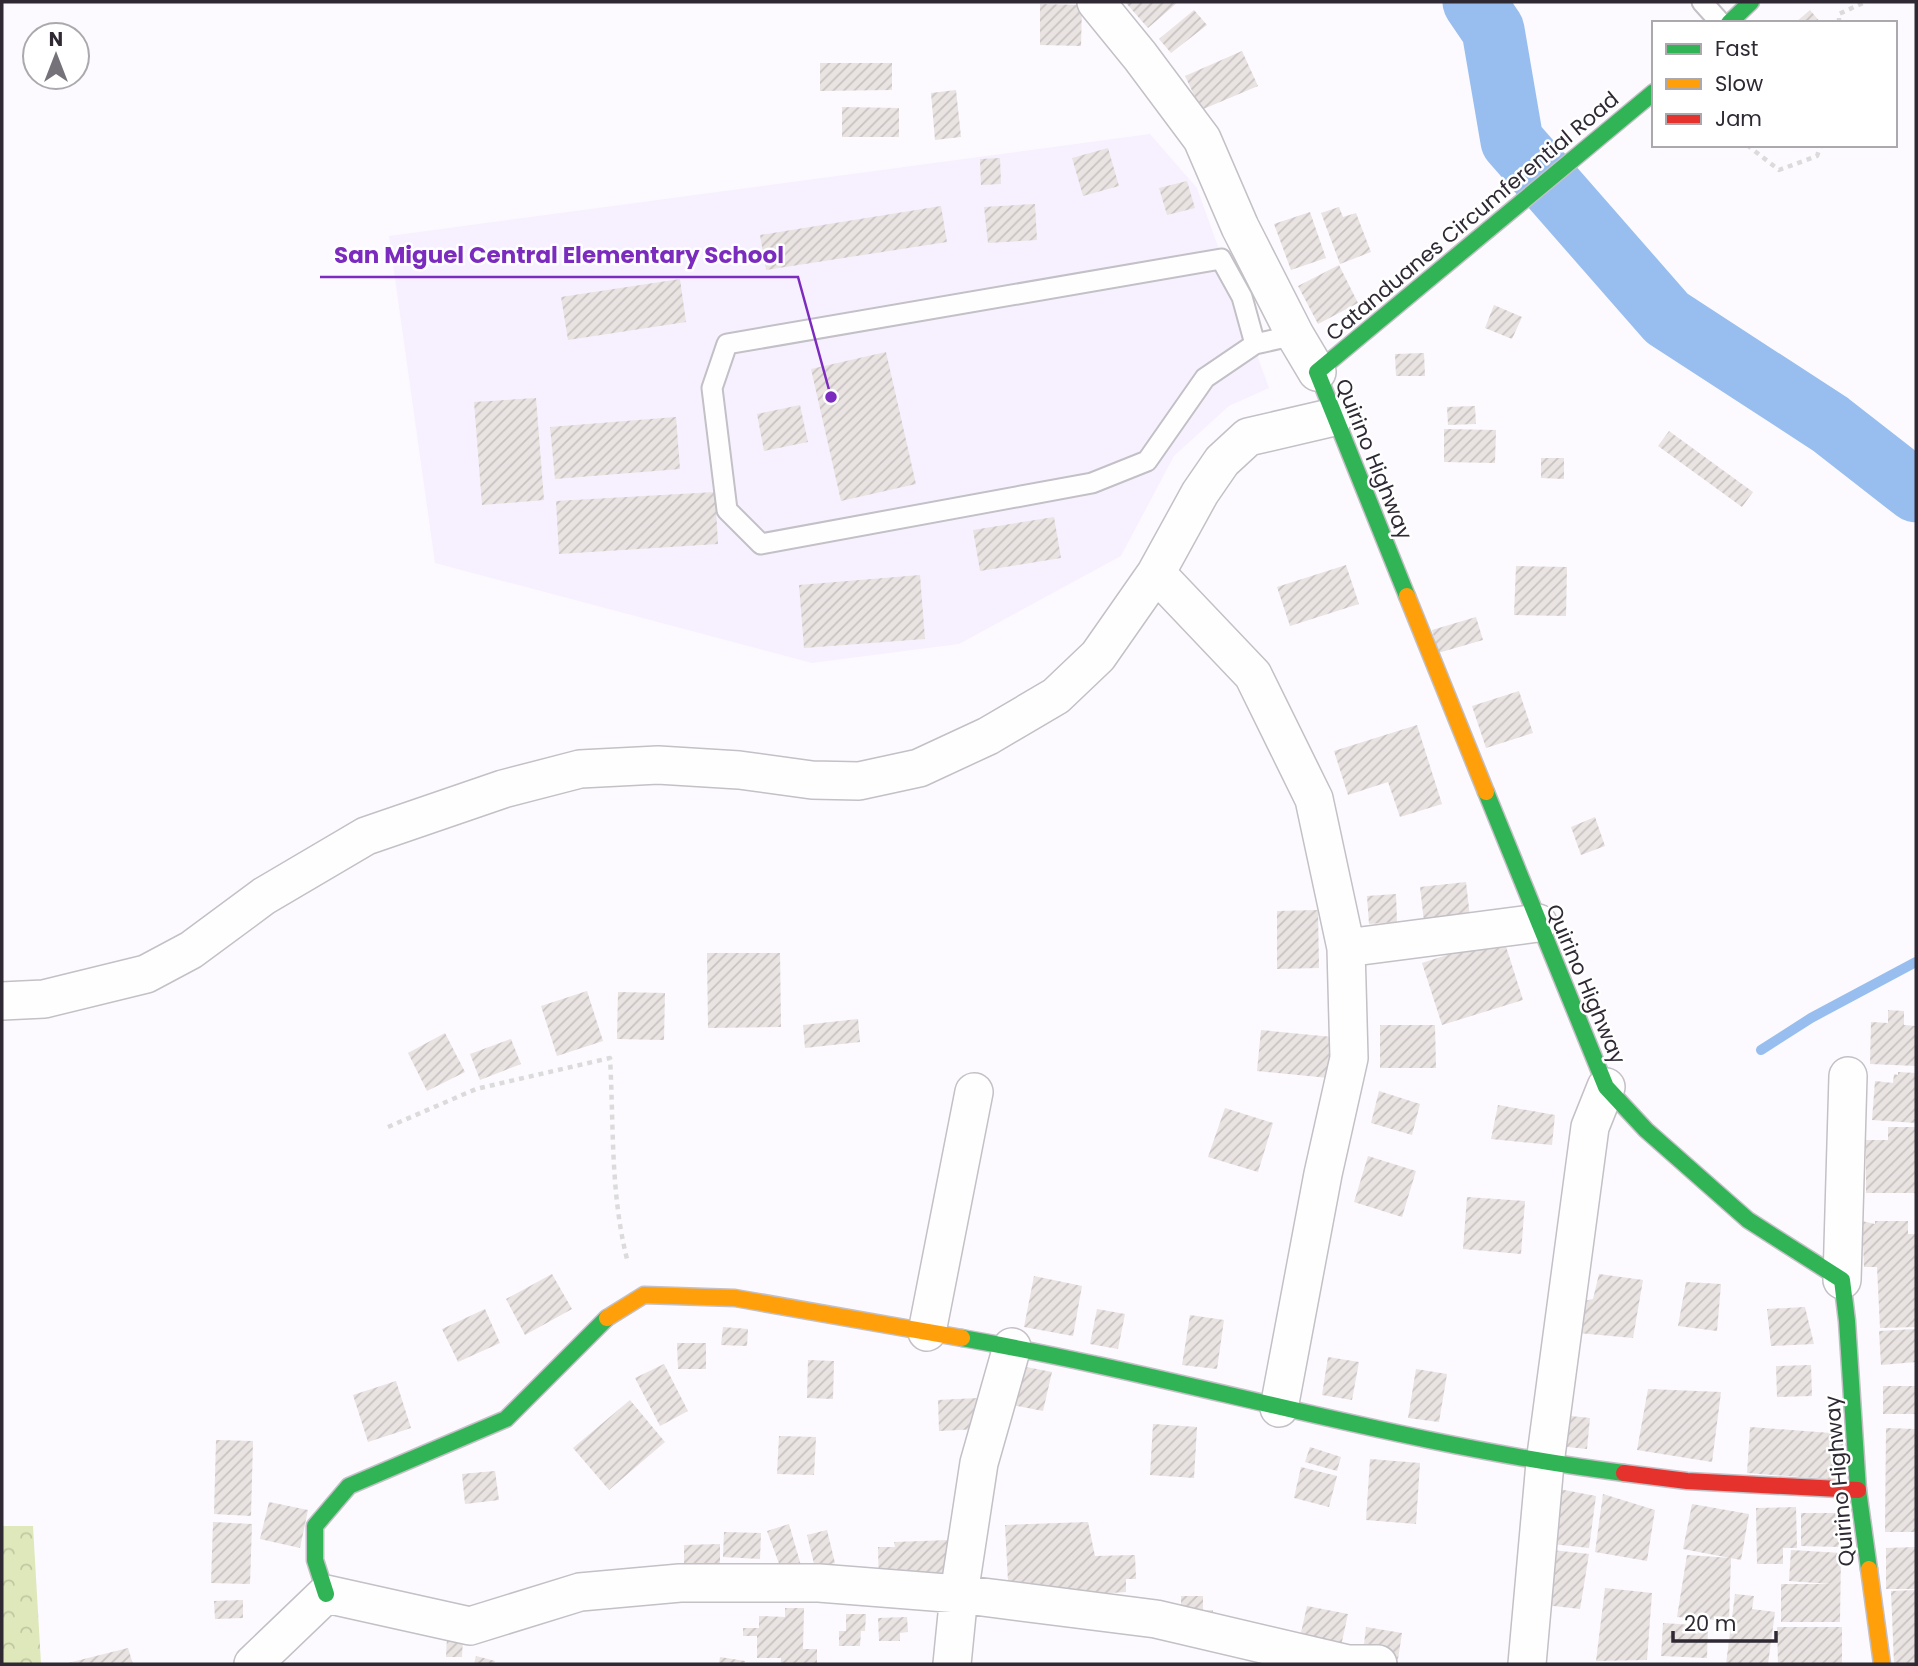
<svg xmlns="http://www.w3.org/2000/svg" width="1918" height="1666" viewBox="0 0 1918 1666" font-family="Poppins,sans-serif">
  <defs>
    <pattern id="forest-crowns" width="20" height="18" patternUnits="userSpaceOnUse" patternTransform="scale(1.75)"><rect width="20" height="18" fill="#dfe8bb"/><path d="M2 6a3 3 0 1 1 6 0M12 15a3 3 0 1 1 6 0" fill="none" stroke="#c0c7a1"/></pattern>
    <pattern id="building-hatch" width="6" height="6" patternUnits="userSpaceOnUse" patternTransform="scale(1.75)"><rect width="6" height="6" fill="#e9e3e2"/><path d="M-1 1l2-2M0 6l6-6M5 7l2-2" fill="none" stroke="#c8c3c2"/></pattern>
  </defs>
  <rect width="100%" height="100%" fill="#fcfafe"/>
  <path fill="#f7f1ff" d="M1150,134L1197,188L1269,388L1229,406L1174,456L1121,556L959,644L812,663L435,563L389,236Z"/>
  <path fill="url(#forest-crowns)" d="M2,1526H33L41,1664H2Z"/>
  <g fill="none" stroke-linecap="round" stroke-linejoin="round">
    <path stroke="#98beef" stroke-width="10" d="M1761,1050L1811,1018L1916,962"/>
    <path stroke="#98beef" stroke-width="63" d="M1474,2L1493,30L1512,141L1667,318L1830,424L1916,491"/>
  </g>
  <path fill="url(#building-hatch)" d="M1128,2H1178L1148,28L1126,3Z
    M1040,4L1082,5L1081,46L1040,45Z
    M1194,10L1207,25L1171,53L1159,39Z
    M1810,10L1821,23H1795Z
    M1242,51L1258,86L1201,110L1185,76Z
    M820,63H892V90L820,91Z
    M956,90L961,137L935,140L931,93Z
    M842,107L899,108V137H842Z
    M1108,148L1119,186L1083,196L1072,158Z
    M1000,158L1001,184L981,185L980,159Z
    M1187,181L1195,208L1167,215L1159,188Z
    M1035,204L1037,240L988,243L984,207Z
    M941,206L947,242L766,270L760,235Z
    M1339,207L1343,217L1356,213L1371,252L1340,264L1321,213Z
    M1310,212L1326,258L1291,270L1274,224Z
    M1339,265L1358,303L1318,324L1298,286Z
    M680,279L686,322L568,340L561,297Z
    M1494,305L1522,317L1512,339L1485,328Z
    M886,352L916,484L841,501L811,369Z
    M1424,353L1425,376H1396L1395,354Z
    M536,398L544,500L482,505L474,402Z
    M800,405L808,442L764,451L757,414Z
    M1475,406L1476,424L1448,425L1447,407Z
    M676,417L680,469L555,479L550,427Z
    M1444,429L1496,430L1495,463L1444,462Z
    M1669,431L1753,492L1742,507L1658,446Z
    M1541,458H1564V479L1541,478Z
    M715,492L718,544L559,554L556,501Z
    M1054,517L1061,558L980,571L973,530Z
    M1346,565L1359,604L1290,626L1277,587Z
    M1516,566L1567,567L1566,616L1514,615Z
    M920,575L925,639L804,648L799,585Z
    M1476,617L1483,640L1438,653L1432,630Z
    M1519,691L1533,733L1486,748L1472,706Z
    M1417,725L1442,804L1400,817L1388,782L1348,795L1334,751Z
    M1595,817L1605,846L1581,855L1571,827Z
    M1466,882L1470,917L1424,922L1420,887Z
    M1396,894L1397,922L1369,924L1367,896Z
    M1318,910L1319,968L1277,969V911Z
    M1503,937L1523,1000L1442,1025L1422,963Z
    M707,953H780L781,1027L708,1028Z
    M587,991L603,1041L557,1056L541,1006Z
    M618,992L665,993L664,1040L617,1039Z
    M1888,1010L1904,1011V1025L1916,1026V1066L1870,1064L1871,1022L1888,1023Z
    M858,1019L860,1042L805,1048L803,1025Z
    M1380,1025H1435L1436,1068H1380Z
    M1261,1030L1343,1038L1339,1079L1257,1071Z
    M445,1033L465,1072L427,1091L408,1053Z
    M511,1039L521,1064L480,1080L470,1054Z
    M1898,1072L1916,1073V1123L1872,1120L1875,1081L1893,1083L1894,1074L1898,1075Z
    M1379,1091L1420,1104L1412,1135L1371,1123Z
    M1498,1105L1555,1115L1552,1145L1491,1139Z
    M1225,1108L1273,1123L1258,1172L1208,1157Z
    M1888,1127H1916V1193H1866V1140H1888Z
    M1368,1156L1416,1171L1402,1217L1354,1202Z
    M1467,1197L1525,1201L1521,1254L1463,1249Z
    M1862,1221L1875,1224V1221H1908V1234H1916V1327L1880,1328L1877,1267H1864Z
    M552,1274L572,1309L525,1335L506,1299Z
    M1599,1274L1643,1280L1633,1338L1578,1333L1579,1302L1593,1299Z
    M1034,1276L1082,1286L1073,1336L1024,1327Z
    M1686,1282L1721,1284L1717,1331L1678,1326Z
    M1805,1307L1814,1344L1771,1346L1767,1309Z
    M485,1309L500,1343L458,1362L442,1329Z
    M1097,1309L1125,1314L1118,1349L1090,1344Z
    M1190,1315L1224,1320L1217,1369L1182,1365Z
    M723,1327L748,1329L747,1346L721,1345Z
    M1916,1329V1362L1881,1365L1879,1331Z
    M677,1343H706V1369H678Z
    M1328,1357L1359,1362L1352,1400L1322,1395Z
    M808,1360L834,1361L833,1399L807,1398Z
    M664,1364L688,1411L660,1426L635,1378Z
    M1016,1365L1052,1372L1043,1411L1007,1404Z
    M1811,1365L1812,1396L1777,1397L1776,1366Z
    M1416,1369L1447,1374L1439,1422L1408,1418Z
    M396,1381L411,1428L368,1442L353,1395Z
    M1883,1386H1916V1414H1883Z
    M1648,1389L1721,1392L1712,1462L1637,1450Z
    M978,1398L980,1429L939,1431L938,1400Z
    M630,1400L665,1442L609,1490L573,1448Z
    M1561,1415L1590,1418L1587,1449L1558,1446Z
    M1153,1424L1197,1427L1194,1478L1150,1475Z
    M1750,1427L1844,1434L1840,1480L1747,1473Z
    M1886,1428L1916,1429V1532H1885Z
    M779,1436L816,1437L814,1475L777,1474Z
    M216,1440L253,1441L251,1516L214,1514Z
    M1310,1447L1341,1457L1337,1471L1305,1462Z
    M1370,1459L1420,1463L1416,1524L1366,1520Z
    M1301,1467L1337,1476L1329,1507L1294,1498Z
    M495,1471L499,1500L465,1504L462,1474Z
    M1548,1487L1596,1496L1589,1548L1542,1543Z
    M1603,1494L1655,1510L1647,1561L1595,1552Z
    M269,1502L308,1510L300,1548L260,1539Z
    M1692,1504L1749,1514L1741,1560L1683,1549Z
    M1796,1507L1797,1548H1783V1564H1757L1756,1508Z
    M1801,1513H1839V1547L1801,1546Z
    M213,1522L252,1524L250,1584L211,1583Z
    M1088,1522L1095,1556L1135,1555L1136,1579H1126V1592L1009,1600L1005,1525Z
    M789,1524L802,1569H781L767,1531Z
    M827,1530L835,1563L815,1568L807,1535Z
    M724,1532L761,1533L760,1559L723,1557Z
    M950,1540L951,1584L879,1586L878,1547H895L894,1542Z
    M720,1544V1568H684V1545Z
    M1916,1547V1589H1886V1548Z
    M1543,1549L1589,1554L1580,1609L1536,1604Z
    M1791,1550L1841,1553L1840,1622H1781V1584H1831L1789,1581Z
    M1687,1555L1731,1558L1729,1621L1677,1617Z
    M1605,1588L1652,1593L1647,1660L1596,1661Z
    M1916,1590V1664H1894L1891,1591Z
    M1735,1594L1754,1596L1752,1609L1775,1612L1768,1664H1726Z
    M1181,1596H1203V1610H1213V1618H1181Z
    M243,1600V1618L215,1619L214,1601Z
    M1307,1606L1348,1614L1339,1655L1298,1646Z
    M785,1608H804L803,1649H817V1664H781V1658H757V1636H743V1628H759V1616L785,1617Z
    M846,1614H866L865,1631H861L860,1646H839V1631H846Z
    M907,1617L908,1632L900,1633V1641H879L878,1618Z
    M1663,1623L1708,1626L1707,1658L1661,1656Z
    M1366,1627L1402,1633L1398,1659L1363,1653Z
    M1777,1627H1842V1664H1778Z
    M447,1637H463L462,1657H446Z
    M128,1648L133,1664H68V1663Z
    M476,1656L495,1661L494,1664H474Z
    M720,1657L745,1661V1664H719Z"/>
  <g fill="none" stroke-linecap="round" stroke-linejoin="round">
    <defs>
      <path id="lane" d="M1702,2L1721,23
        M1255,344L1205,378L1147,461L1092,483L761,544L727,510L712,388L727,344L1221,259L1242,297L1255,344L1295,335"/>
      <path id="street" d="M1096,2L1140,56L1202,139L1240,227L1295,335L1317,372
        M1156,573L1253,675L1314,799L1346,948L1349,1058L1323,1174L1279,1408
        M1346,948L1538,923
        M2,1001L44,999L146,974L191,950L264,896L366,836L503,789L580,769L658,765L739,770L812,780L859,781L919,768L988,736L1056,696L1098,656L1156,573L1200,493L1222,461L1248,437L1334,417
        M1842,1280L1848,1076
        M927,1332L974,1092
        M253,1664L326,1594L470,1626L580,1592L680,1583H819L959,1594L1156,1619L1348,1664H1378
        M952,1664L959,1594L979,1463L1012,1347
        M1527,1664L1545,1463L1590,1127L1606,1087"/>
      <path id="fast" d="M1729,23L1751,2
        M1407,596L1317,372L1654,92
        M1486,792L1606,1087L1646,1130L1748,1220L1842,1280L1847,1321L1858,1490L1869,1569
        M962,1338C1183,1377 1400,1445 1624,1473
        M326,1594L315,1560V1526L349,1486L506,1419L607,1318"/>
      <path id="slow" d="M1407,596L1486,792
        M607,1318L644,1295L735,1298L962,1338
        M1869,1569L1882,1664"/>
      <path id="jam" d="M1624,1473L1687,1481L1858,1490"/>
    </defs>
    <use href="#lane" stroke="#c3c0c6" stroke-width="23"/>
    <use href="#street" stroke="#c3c0c6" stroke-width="40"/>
    <use href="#fast" stroke="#c3c0c6" stroke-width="19"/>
    <use href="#slow" stroke="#c3c0c6" stroke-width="19"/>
    <use href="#jam" stroke="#c3c0c6" stroke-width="19"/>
    <path stroke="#dcdbdc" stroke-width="4.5" stroke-dasharray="5 5" stroke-linecap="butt" d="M1839,23V14L1865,2
      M1747,145L1779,170L1817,156L1821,145
      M388,1127L476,1089L610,1058C614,1128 610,1194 628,1263"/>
    <use href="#lane" stroke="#fffeff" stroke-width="19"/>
    <use href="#street" stroke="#fffeff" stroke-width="37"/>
    <use href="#fast" stroke="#30b455" stroke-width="16"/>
    <use href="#slow" stroke="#ff9f0a" stroke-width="16"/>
    <use href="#jam" stroke="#e5322d" stroke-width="16"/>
  </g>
  <g text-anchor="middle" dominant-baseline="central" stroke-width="5" stroke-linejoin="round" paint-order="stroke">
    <g font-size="21" fill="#2e2933" stroke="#fff">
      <text transform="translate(1472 216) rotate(-40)">Catanduanes Circumferential Road</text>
      <text transform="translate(1374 459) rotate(68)">Quirino Highway</text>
      <text transform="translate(1586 984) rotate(67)">Quirino Highway</text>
      <text transform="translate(1839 1481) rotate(-95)">Quirino Highway</text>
    </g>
  </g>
  <path fill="none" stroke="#7b2cbf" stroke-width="2.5" d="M831 397L798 277H320"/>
  <circle fill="#7b2cbf" stroke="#fff" stroke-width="2.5" cx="831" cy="397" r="7"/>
  <g font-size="23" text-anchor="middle" font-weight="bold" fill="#7b2cbf" stroke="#fff" stroke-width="5" stroke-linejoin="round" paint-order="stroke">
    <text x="559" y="263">San Miguel Central Elementary School</text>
  </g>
  <rect width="1918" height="1666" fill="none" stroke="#2e2933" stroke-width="7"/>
  <rect x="1652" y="21" width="245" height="126" fill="#ffffff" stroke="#aba9ad" stroke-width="2"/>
  <rect x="1666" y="44" width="35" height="10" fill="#30b455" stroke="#aba9ad" stroke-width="2"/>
  <text x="1715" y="56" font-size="21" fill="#2e2933">Fast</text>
  <rect x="1666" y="79" width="35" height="10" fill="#ff9f0a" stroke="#aba9ad" stroke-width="2"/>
  <text x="1715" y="91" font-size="21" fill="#2e2933">Slow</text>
  <rect x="1666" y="114" width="35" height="10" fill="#e5322d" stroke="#aba9ad" stroke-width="2"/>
  <text x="1715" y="126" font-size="21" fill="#2e2933">Jam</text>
  <g transform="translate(56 56)"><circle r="33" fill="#ffffff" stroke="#aba9ad" stroke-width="2"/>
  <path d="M0-5L12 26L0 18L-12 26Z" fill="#76727a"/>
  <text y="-10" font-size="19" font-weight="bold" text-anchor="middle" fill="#2e2933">N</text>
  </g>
  <path d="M1673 1631v10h103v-10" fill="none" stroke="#2e2933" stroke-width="3.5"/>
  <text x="1684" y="1631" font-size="21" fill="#2e2933" stroke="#ffffff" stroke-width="5" paint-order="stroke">20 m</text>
</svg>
